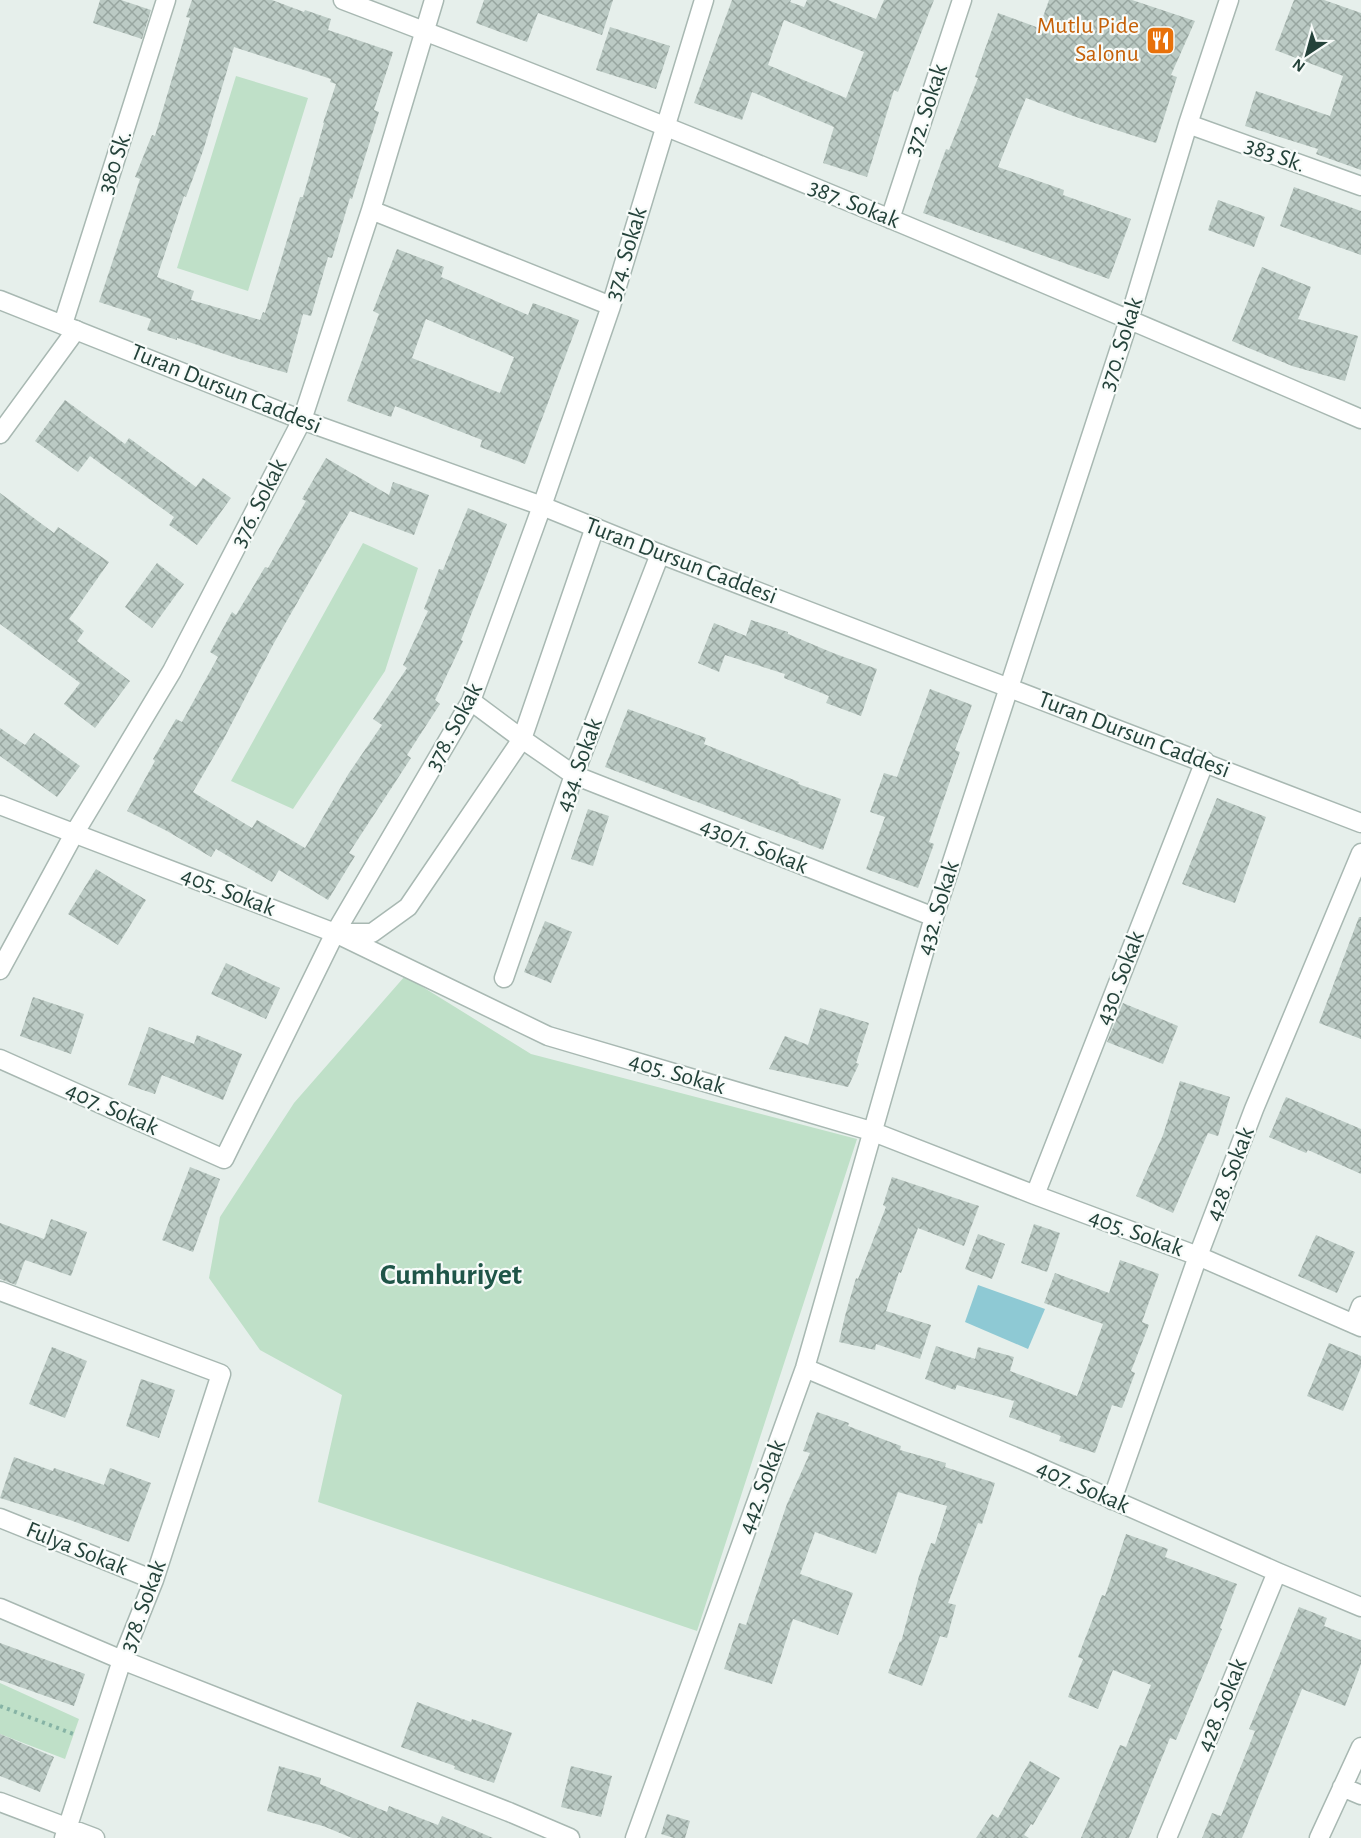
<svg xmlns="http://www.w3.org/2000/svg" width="1361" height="1838" viewBox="0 0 1361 1838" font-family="'Alegreya Sans',sans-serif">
  <defs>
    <pattern id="building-cross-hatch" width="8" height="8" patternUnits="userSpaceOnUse" patternTransform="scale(1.5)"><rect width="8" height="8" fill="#bbcac4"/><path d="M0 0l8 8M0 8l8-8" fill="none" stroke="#98a6a0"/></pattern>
  </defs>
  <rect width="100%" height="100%" fill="#e6efeb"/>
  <path fill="#bfe0c8" d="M236,76L308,98L248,291L177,268Z
    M363,543L418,568L385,671L293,809L231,781Z
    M405,976L531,1054L857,1139L697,1631L318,1502L342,1395L260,1350L209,1278L220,1217L294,1103Z
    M0,1683L79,1719L65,1759L0,1734Z"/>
  <path fill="#8ec9d4" d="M978,1285L1045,1309L1028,1349L965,1322Z"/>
  <path fill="url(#building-cross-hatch)" fill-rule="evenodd" d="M100,0H121L151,10L142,39L93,23Z
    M192,0H272L304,12L305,10L331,19L328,30L393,52L374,110L379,112L352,199L350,198L332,258L328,257L311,316L303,314L287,373L242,360L177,338V340L147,330L151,319L99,302L140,179L135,177L152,135L155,136L190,18L186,17ZM234,47L331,79L330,82L336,84L323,123H324L303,197H300L265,313L263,312L260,320L191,300L194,291L157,277L184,196L186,197L203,151Z
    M484,0H613L602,35L538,13L527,42L476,23Z
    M732,0H791L790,2L804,7L807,0H828L876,19L884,0H934L898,92L894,90L867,177L823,163L834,127L752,92L742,120L694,103ZM784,20L864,52L846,98L768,65Z
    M1049,0H1132L1195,21L1171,75L1177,77L1156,143L1076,117L1026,98L998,167L1064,190L1063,195L1131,219L1109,279L923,213L946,149L949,150L978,78L975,77L998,13L1039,28Z
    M1294,0H1324L1361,13V170L1316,154L1318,149L1245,126L1256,91L1330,116L1343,76L1275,50Z
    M610,27L670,46L656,89L596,70Z
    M1294,187L1361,211V255L1280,226Z
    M1218,200L1265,217L1254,247L1208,230Z
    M397,249L444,267L441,277L528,315L533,303L579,320L525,464L480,447L482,440L395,406L391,417L347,401L379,314L373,311ZM426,319L514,357L500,393L412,358Z
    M1262,267L1311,287L1298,319L1358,336L1345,381L1292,366L1232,341Z
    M65,400L125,444L129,438L196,487L203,478L231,498L197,545L169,525L174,517L90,456L78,472L35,441Z
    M326,458L389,495L393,482L429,495L414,535L350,511L274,643L221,744L193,792L252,828L257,820L305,848L349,773L382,725L373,719L407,668L403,665L428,611L424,609L439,569L443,570L468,508L507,524L461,640L463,641L435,700L440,704L407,755L411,758L349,853L355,856L328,900L279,870L272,882L216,849L211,857L167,831L127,811L155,761L153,759L176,719L182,722L218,657L210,652L232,612L236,615L265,567L268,568L306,501L302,499Z
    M0,493L54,533L58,527L109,562L69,619L84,631L77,641L130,681L95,728L64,704L80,683L0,624Z
    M157,563L184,584L152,628L125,607Z
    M751,620L788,632V634L833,653L877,669L861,716L826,703L829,696L784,678L785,674L725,655L719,672L698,663L714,623L746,636Z
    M930,689L972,705L955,750L960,752L929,842L934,844L918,888L866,869L885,817L870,812L884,773L897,777Z
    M628,709L706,738L704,744L799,782L798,784L841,799L823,850L605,767Z
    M0,728L25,745L34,733L80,766L57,797L0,756Z
    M1217,798L1266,817L1235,903L1182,884Z
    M588,809L609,816L593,866L571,859Z
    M96,869L146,900L118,945L68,914Z
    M1359,917H1361V1039L1319,1023Z
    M545,921L572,932L551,983L524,972Z
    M226,963L280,988L266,1019L211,994Z
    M33,997L84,1014L71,1054L20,1036Z
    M1123,1003L1178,1026L1163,1064L1107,1042Z
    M820,1008L869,1023L856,1063L859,1064L848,1087L769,1069L785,1036L808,1045Z
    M149,1027L194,1044L197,1035L242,1054L223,1100L162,1075L155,1094L128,1085Z
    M1180,1081L1230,1097L1218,1136L1208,1133L1173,1213L1136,1196L1163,1135Z
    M1286,1097L1361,1129V1174L1308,1150L1306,1153L1269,1137Z
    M190,1167L220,1179L193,1252L162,1240Z
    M892,1177L979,1206L964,1246L918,1228L901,1273L899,1272L886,1311L931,1325L920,1359L876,1344L875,1350L839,1342L845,1316L856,1278L858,1279L886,1207L883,1205Z
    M51,1219L87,1232L71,1276L25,1260L16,1285L0,1279V1223L44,1239Z
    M1034,1224L1060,1233L1047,1272L1021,1263Z
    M978,1234L1005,1244L992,1279L965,1269Z
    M1316,1235L1355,1252L1337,1293L1298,1276Z
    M1120,1260L1159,1274L1142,1322L1149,1325L1131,1371L1135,1373L1122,1408L1112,1405L1095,1453L1059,1441L1061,1436L1009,1417L1014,1401L957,1385L955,1390L925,1379L936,1346L975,1359L978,1347L1014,1357L1010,1371L1077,1396L1103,1324L1044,1303L1055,1273L1109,1293Z
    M1329,1343L1361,1356V1367L1343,1411L1307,1396Z
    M52,1347L87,1361L65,1418L29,1404Z
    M141,1379L175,1390L159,1438L126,1426Z
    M817,1412L849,1423L848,1426L901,1446L900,1450L946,1463L945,1467L995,1483L982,1524L978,1523L948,1603L956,1605L947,1638L940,1636L922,1686L888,1673L900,1641L901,1642L919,1576L931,1543L935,1544L947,1506L898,1492L876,1554L815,1532L800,1574L853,1593L838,1635L793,1619L772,1684L724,1669L739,1623L746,1625L787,1504L810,1453L803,1451Z
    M14,1457L53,1471L54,1468L104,1485L110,1468L151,1483L129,1542L70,1520L0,1498Z
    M1126,1534L1168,1549L1165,1557L1237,1584L1220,1628L1222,1629L1176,1740L1170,1738L1129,1838H1081L1120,1745L1126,1747L1151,1685L1113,1670L1098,1709L1068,1697L1083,1659L1078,1657L1102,1595L1105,1596Z
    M1299,1607L1327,1618L1324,1626L1361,1640V1664L1345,1706L1302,1689L1242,1838H1202L1212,1813L1221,1816L1255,1731L1249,1729Z
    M0,1643L85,1674L74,1706L0,1680Z
    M417,1702L471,1722L472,1719L512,1733L494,1783L454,1769L455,1766L401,1747Z
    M0,1734L54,1757L40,1792L0,1776Z
    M1030,1761L1060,1778L1033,1825L1031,1824L1024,1835L1029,1838H976L992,1814L998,1818Z
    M279,1766L321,1778L320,1784L387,1812L389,1806L438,1825L442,1816L493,1838H352L323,1826L267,1811Z
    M571,1766L612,1776L601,1817L561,1807Z
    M667,1814L690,1821L685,1838H674L661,1834Z"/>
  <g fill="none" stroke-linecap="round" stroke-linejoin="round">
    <defs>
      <path id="minor" d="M343,0C686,130 1024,274 1361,419
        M1188,124L1361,186
        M371,210L611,306
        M890,219L962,0
        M63,324L166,0
        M0,434L76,330
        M471,701L522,739L574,775L934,917
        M0,805L335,933L548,1036L871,1131L1035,1195L1198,1256L1361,1327
        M339,933H372L408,907L522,739L595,527
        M0,970L74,834L172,671L302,420L371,210L434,0
        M504,978L574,775L660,554
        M0,1059L224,1159L335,933L471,701L542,506L611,306L704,0
        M1035,1195L1205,761
        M0,1291L221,1374L154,1580L122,1660L64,1838
        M1354,1324L1361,1306
        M805,1368L1025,1461L1277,1572L1361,1607
        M1112,1500L1198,1256L1254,1109L1361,853
        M0,1518L154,1580
        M0,1608L122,1660L509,1812L570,1838
        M1342,1787L1361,1795
        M0,1802L95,1838
        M635,1838L805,1368L934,917L1129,320L1188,124L1229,0
        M1167,1838L1277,1572
        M1319,1838L1361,1747"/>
      <path id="tertiary" d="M0,300L302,420L542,506L660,554L1361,823"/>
    </defs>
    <use href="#minor" stroke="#a8b8b2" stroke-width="21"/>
    <use href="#tertiary" stroke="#a8b8b2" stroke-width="21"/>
    <path stroke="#86b3a5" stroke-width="4" stroke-dasharray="3 4.5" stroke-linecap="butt" d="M0,1706L76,1735"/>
    <use href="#minor" stroke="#fff" stroke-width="18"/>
    <use href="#tertiary" stroke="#fff" stroke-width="18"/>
  </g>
  <defs>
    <symbol id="restaurant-square" viewBox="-11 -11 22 22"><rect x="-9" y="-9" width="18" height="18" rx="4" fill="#e8710a" stroke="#f7fbf9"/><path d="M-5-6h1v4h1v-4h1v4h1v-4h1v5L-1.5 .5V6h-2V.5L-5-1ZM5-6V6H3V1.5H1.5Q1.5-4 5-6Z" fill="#fff"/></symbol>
  </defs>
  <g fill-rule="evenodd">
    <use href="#restaurant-square" x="1144" y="24" width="33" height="33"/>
  </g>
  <g text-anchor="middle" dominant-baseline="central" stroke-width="4.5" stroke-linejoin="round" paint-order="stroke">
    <g font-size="24" fill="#c56008" stroke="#f7fbf9" text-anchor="end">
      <text x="1139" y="26">Mutlu Pide<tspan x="1139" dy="28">Salonu</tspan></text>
    </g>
    <g font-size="24" fill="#24423a" stroke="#f7fbf9">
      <text transform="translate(926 110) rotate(-72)">372. Sokak</text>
      <text transform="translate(1275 155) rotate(20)">383 Sk.</text>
      <text transform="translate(115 162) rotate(-72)">380 Sk.</text>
      <text transform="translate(854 204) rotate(22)">387. Sokak</text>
      <text transform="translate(626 254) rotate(-73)">374. Sokak</text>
      <text transform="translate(1121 344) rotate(-72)">370. Sokak</text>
      <text transform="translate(226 389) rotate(22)">Turan Dursun Caddesi</text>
      <text transform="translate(259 503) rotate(-63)">376. Sokak</text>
      <text transform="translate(681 561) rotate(21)">Turan Dursun Caddesi</text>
      <text transform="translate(454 727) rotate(-62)">378. Sokak</text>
      <text transform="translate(1134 735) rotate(21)">Turan Dursun Caddesi</text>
      <text transform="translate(579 765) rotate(-70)">434. Sokak</text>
      <text transform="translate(754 846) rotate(22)">430/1. Sokak</text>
      <text transform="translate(228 892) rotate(21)">405. Sokak</text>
      <text transform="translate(938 908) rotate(-73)">432. Sokak</text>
      <text transform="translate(1120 978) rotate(-69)">430. Sokak</text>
      <text transform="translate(677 1074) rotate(16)">405. Sokak</text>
      <text transform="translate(112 1109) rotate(24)">407. Sokak</text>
      <text transform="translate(1230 1174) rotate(-69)">428. Sokak</text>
      <text transform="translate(1136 1233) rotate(20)">405. Sokak</text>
      <text transform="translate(762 1487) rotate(-70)">442. Sokak</text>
      <text transform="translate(1083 1487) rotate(24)">407. Sokak</text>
      <text transform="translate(77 1549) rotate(22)">Fulya Sokak</text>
      <text transform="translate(143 1606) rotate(-70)">378. Sokak</text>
      <text transform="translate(1222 1705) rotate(-68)">428. Sokak</text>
    </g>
    <g font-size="30" font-weight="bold" fill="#1f5548" stroke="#f7fbf9">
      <text x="451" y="1275">Cumhuriyet</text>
    </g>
  </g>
  <g transform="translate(1307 54) rotate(216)" stroke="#f7fbf9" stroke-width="4.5" paint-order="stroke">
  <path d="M0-4.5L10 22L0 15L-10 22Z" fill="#24423a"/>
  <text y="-9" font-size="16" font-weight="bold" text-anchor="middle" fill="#24423a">N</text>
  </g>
</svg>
